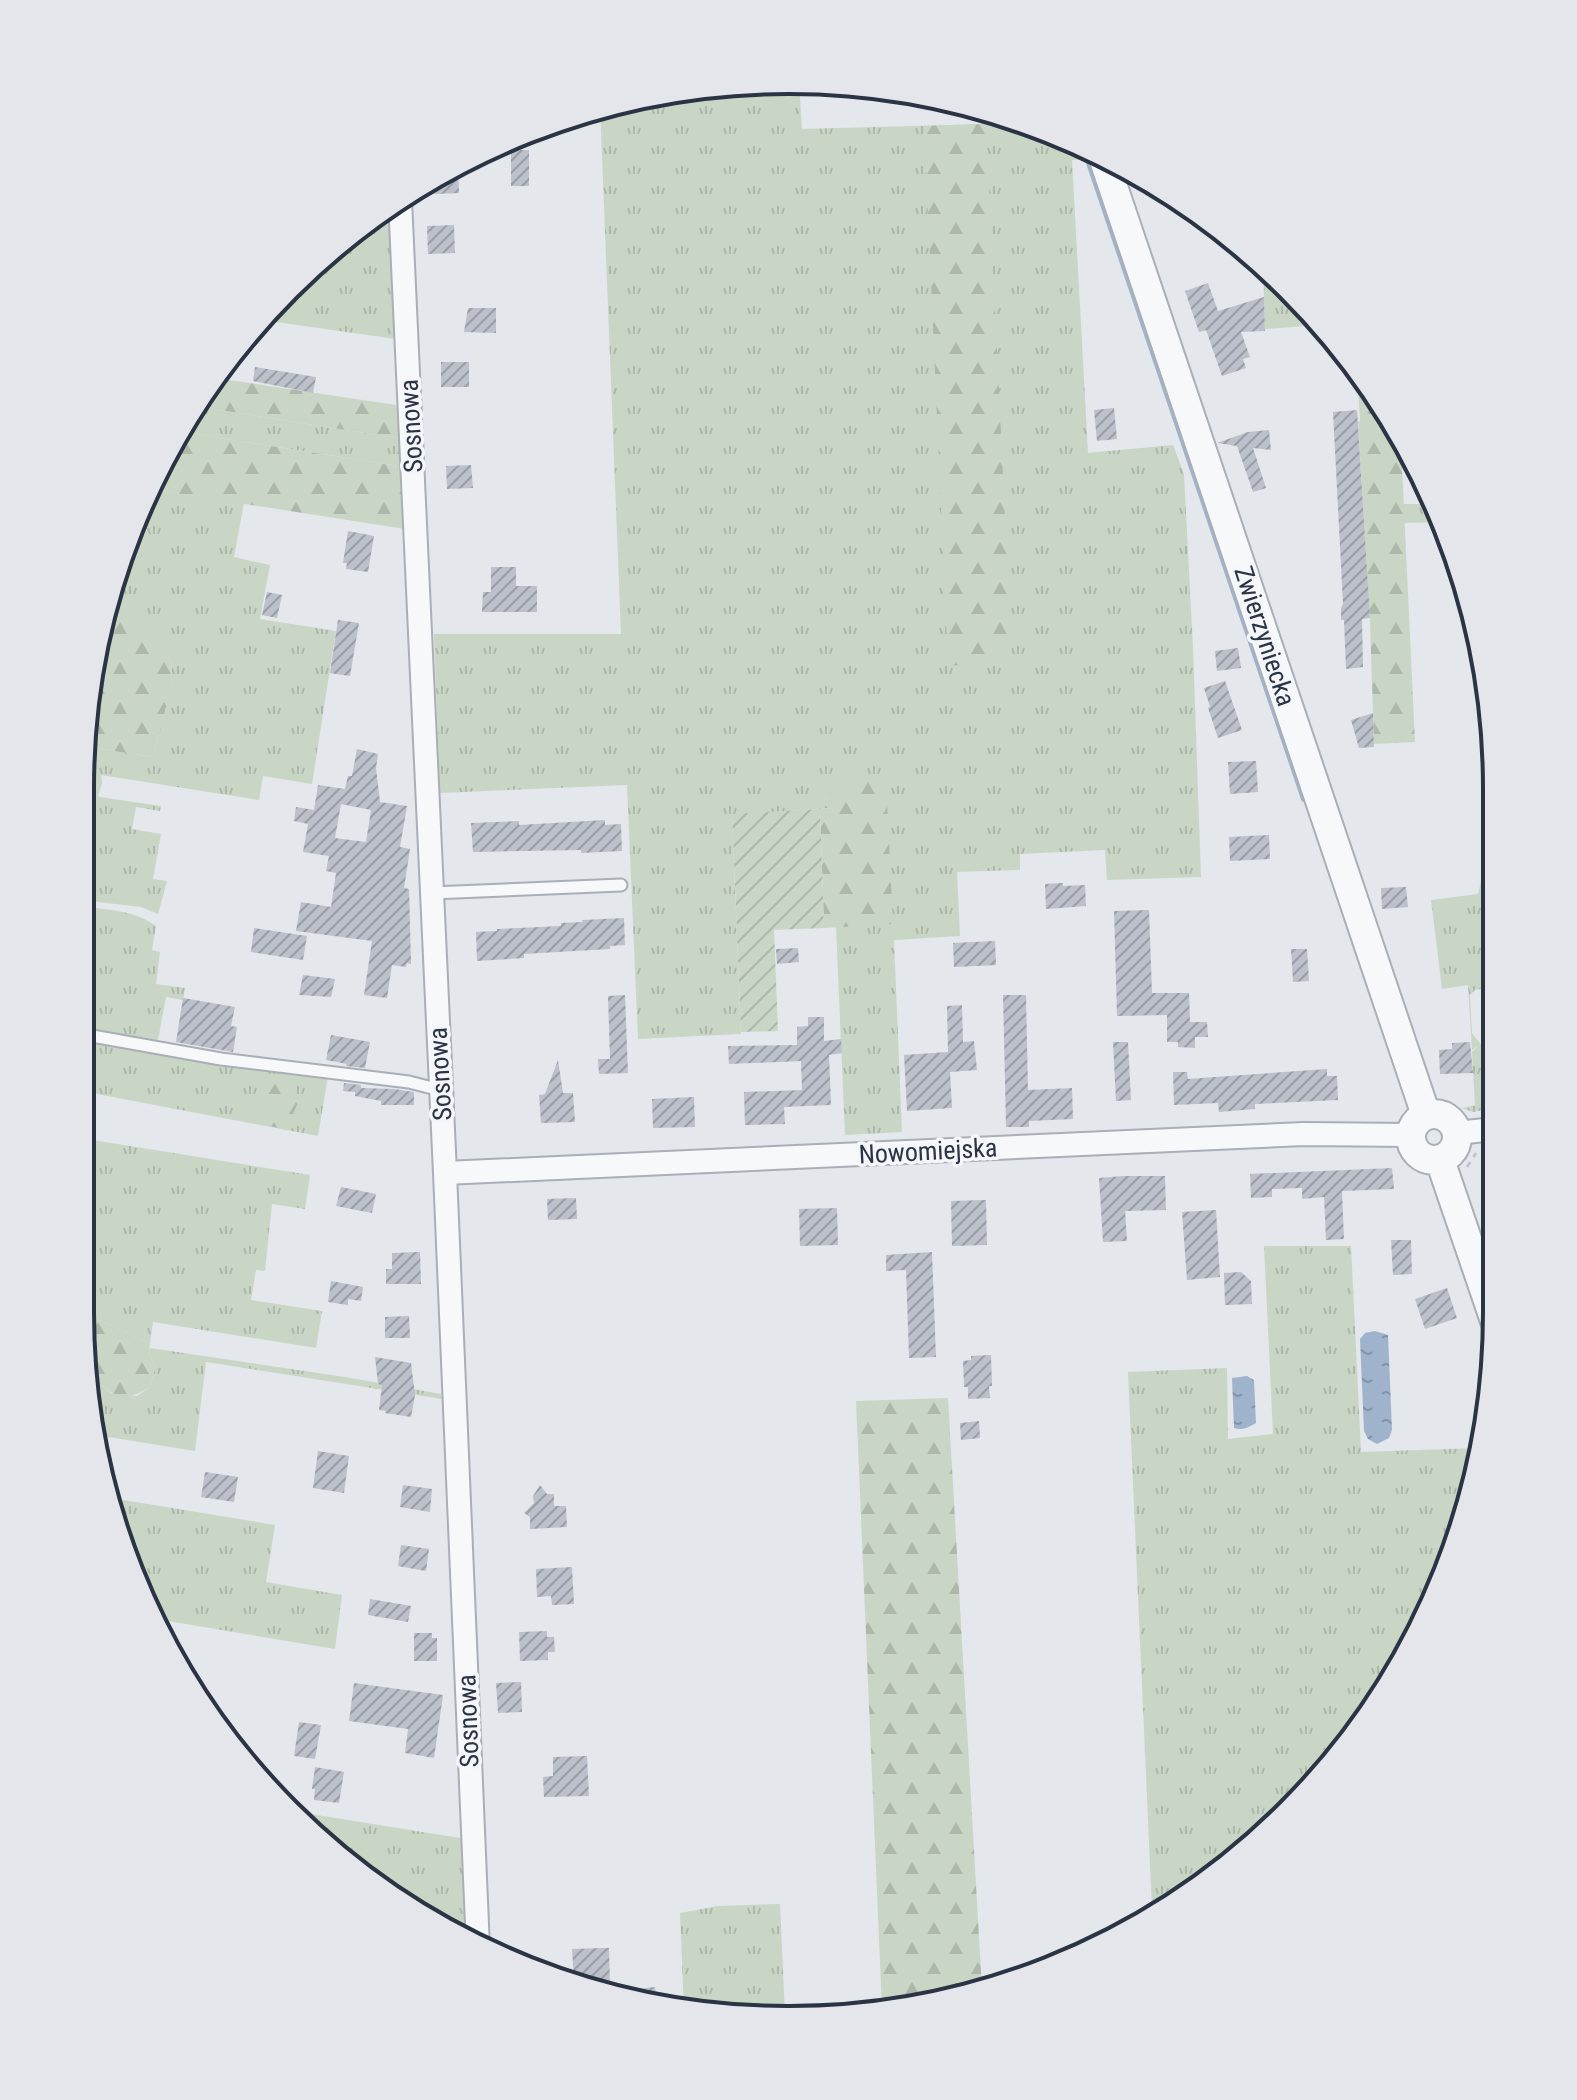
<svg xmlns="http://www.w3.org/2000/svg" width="1577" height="2100" viewBox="0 0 1577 2100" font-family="'Roboto Condensed',sans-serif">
  <defs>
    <pattern id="grass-tufts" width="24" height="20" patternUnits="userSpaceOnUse" patternTransform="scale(2)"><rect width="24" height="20" fill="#c9d6c5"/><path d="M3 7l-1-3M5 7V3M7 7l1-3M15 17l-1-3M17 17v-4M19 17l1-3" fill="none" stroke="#adb8ab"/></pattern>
    <pattern id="forest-firs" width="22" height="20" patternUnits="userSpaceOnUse" patternTransform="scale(2)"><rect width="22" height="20" fill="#c9d6c5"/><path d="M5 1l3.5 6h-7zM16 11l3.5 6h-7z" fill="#adb8ab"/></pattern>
    <pattern id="garden-furrows" width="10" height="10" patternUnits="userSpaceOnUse" patternTransform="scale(2)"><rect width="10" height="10" fill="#c9d6c5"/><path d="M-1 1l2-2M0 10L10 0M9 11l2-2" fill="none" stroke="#adb8ab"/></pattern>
    <pattern id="water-ripples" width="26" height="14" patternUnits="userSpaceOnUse" patternTransform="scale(2)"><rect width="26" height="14" fill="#9fb4cc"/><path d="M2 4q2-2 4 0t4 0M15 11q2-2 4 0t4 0" fill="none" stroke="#8293a7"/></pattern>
    <pattern id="building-hatch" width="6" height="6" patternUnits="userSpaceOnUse" patternTransform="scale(2)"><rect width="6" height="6" fill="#bbc0ca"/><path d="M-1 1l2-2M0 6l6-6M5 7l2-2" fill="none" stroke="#989da6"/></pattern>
  </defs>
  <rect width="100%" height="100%" fill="#e4e7ec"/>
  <path fill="url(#grass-tufts)" d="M743,81L799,83L802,129L984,124L988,120L1018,118L1078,146L1083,159L1072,160L1088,453L1173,445L1184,474L1193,647L1201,877L1107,880L1105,850L1020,854V870L957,872L960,936L894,940L902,1132L845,1135L836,927L893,923L831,808L732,815L741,1034L638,1039L627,785L440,793L434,634H621L600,106Z
    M366,221L390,225L396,339L269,321L358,226Z
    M1263,263L1320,325L1265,329Z
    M194,406L402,439L404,467L182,432Z
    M156,490L244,503L234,557L270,565L260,619L336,631L312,784L263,776L259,800L101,775L102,783L98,796L100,797L161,806L160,811L136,807L132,829L161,834L153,879L167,881L158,914L141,907L81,900V746L153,757L171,686L172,663L143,620L104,605Z
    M1403,504H1435L1444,522L1404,523Z
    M1481,660L1491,699L1492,905L1486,906V934H1493L1491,982L1486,983V988L1475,990L1470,995L1472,1033L1493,1060L1494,1087L1492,1094L1494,1095V1119L1487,1120L1485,1110L1473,1112L1462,1108L1475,1105L1472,1052L1479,1045L1472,1050L1468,985L1442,989L1431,900L1478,894L1488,851V838Z
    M81,906C108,910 134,910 156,926L152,950L160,952L156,984L185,988L183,1000L166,997L158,1040L81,1028Z
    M81,1039L176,1058L328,1076L318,1136L81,1091Z
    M80,1138L310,1175L305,1209L272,1204L265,1271L256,1270L251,1300L322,1311L316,1348L153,1322L150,1344L103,1321C93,1320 89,1323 83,1331L80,1311Z
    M1264,1246H1351L1361,1452L1478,1448L1460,1539L1402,1665L1321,1778L1219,1874L1152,1910L1128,1372L1227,1368L1228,1439L1273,1434Z
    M150,1348L351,1378L441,1394L442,1399L206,1362L195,1451L96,1435L90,1389L103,1386L111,1393L137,1396L150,1387L155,1368L149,1353Z
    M105,1497L275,1525L266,1582L342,1595L335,1649L156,1619Z
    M286,1810L466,1839L471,1944L288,1813Z
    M780,1904L785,2015L684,2009L680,1913L718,1906Z"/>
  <path fill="url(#forest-firs)" d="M986,124L1012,661L948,666L924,126Z
    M1357,368L1401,445L1415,742L1374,744L1370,622L1358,422L1360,421Z
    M216,378L396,405L402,439L194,406L199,395Z
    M182,432L404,467L405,529L156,490Z
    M104,605L143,619L172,663L171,687L153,757L81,746Z
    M886,780L893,924L824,928L820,809L831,808L830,783Z
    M275,1084H291L300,1098L286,1130L270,1126L263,1102Z
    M96,1320L103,1321L150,1344L149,1353L155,1368L150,1387C133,1398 119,1401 103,1386L90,1389L83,1331L88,1323Z
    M948,1398L982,1989L882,2009L856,1401Z"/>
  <path fill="url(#garden-furrows)" d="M820,809L824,928L774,930L778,1031L741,1032L732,814Z"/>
  <path fill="url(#water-ripples)" d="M1375,1331L1388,1335L1392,1430L1389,1438L1377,1444L1368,1439L1364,1431L1360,1339L1365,1333Z
    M1247,1376L1254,1380L1256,1423C1249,1427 1242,1431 1234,1428L1232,1378Z"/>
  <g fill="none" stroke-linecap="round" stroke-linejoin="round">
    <path stroke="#9fb4cc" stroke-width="6" d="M1084,148L1304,799"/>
  </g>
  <path fill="url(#building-hatch)" fill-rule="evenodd" d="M511,150H529V186H511Z
    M458,164L459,193L413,195L412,193Z
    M454,225L455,253L428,254L427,226Z
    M1208,283L1218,311L1264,297L1265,331L1241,332L1250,357L1243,359L1246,368L1222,376L1206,330L1199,332L1185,291Z
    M468,308H496V333L464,332Z
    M441,362H469V387H441Z
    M255,367L316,377L313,393L253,381Z
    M1114,408L1117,439L1097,441L1094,410Z
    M1357,410L1370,618L1362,619L1363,667L1346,669L1344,620H1341V608L1343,604L1333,412Z
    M1269,430L1271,450L1253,448L1266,488L1253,492L1237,446L1217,443L1248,432Z
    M471,465L473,488L447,489L446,466Z
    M348,531L374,536L368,572L346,569L347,563H343Z
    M491,567H516V586H537V612H482L483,592H491Z
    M267,592L282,595L277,618L262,615Z
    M338,620L359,623L350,676L330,673Z
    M1238,648L1241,668L1217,671L1215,651Z
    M1225,681L1242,730L1218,738L1208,708L1210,707L1204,688Z
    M1373,713L1374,747L1359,748L1351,720Z
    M357,749L378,754L376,768L380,802L407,806L400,847L410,849L404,888L409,889L411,964L407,963L406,967L392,965L387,998L364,995L372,941L296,931L301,902L331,907L336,873L326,871L329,856L303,852L308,824L294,821L296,807L314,810L318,785L345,789L348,776H352ZM341,804L371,810L366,842L335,838Z
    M1256,761L1258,792L1230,794L1228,762Z
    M605,820V825L621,824L622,851L581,853V850L473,852L471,823L519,821V825Z
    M1269,835L1270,859L1230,861L1229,837Z
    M1063,883V886L1085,885L1086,906L1046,909L1045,884Z
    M1406,887L1408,907L1382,909L1381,888Z
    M1149,910L1152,993H1189L1190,1022H1207L1208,1037H1195V1048L1178,1047V1042H1167V1015L1117,1016L1114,911Z
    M624,918L625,945L610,946V949L540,953L524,954V958L477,961L476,932L497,931V929L561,926V923L583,922L582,920Z
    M254,928L307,936L303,960L251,952Z
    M995,941L996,965L954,967L953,943Z
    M798,948L799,962L777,964L776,949Z
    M1291,949H1307L1309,981L1293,982Z
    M303,975L335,979L331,997L299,995Z
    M625,995L628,1073L599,1074L598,1059H610L608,996Z
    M1003,995H1026L1028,1090L1072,1088L1073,1119L1029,1121V1127H1006Z
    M183,998L235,1007L231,1026L237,1027L233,1052L176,1042Z
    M962,1005L963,1042L974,1041L977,1070L950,1072L952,1108L907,1111L904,1055L948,1052L947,1006Z
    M808,1017H824V1041L841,1039L842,1053L829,1055L831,1105L784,1107L785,1124L745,1125L744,1092L802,1090L801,1061L729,1064L728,1046L797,1045V1027L808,1026Z
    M331,1035L370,1042L365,1068L346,1066L347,1064L326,1060Z
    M1113,1042H1128L1131,1100L1116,1101Z
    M1470,1042L1473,1073L1440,1074L1439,1050L1452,1049V1043Z
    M558,1060L563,1093H573L575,1122L541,1123L539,1095L545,1094Z
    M1327,1069V1076H1337L1338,1100L1255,1104V1109L1219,1112L1218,1103L1174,1105L1173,1072H1187L1188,1079Z
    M344,1083L361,1085V1088L394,1089L414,1092V1105H381V1101L355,1096V1092L343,1091Z
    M694,1097L695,1127L653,1128L652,1099Z
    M1392,1168L1394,1189L1342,1191L1344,1239L1326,1240L1324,1197L1302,1199V1188L1272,1189V1197L1251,1198L1250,1174Z
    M1123,1176H1165L1166,1210L1125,1211L1127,1241L1103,1242L1099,1178Z
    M341,1187L376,1194L372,1213L336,1206Z
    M576,1198L577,1219L548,1220L547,1199Z
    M986,1200L987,1245L952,1246L951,1201Z
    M837,1208L838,1245L800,1246L799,1209Z
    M1216,1210L1220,1277L1187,1280L1182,1212Z
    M1391,1240H1411L1412,1274L1393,1275Z
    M420,1252L421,1284H386V1269H392V1253Z
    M932,1252L936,1357L909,1358L906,1270L886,1271V1255Z
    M1241,1272L1251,1281L1252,1304L1225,1305L1224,1273Z
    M331,1281L363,1287L361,1301L348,1299V1305L328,1302Z
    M1447,1288L1457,1318L1425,1329L1415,1299Z
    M409,1316L410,1338H385V1317Z
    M991,1355L992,1386H989L990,1398L968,1399V1387H964L963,1361L971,1360V1356Z
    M375,1357L411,1363L415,1395L411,1417L385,1413L386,1411L379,1410L382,1385L378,1384Z
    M979,1421L980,1438L961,1440L960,1423Z
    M318,1451L349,1456L344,1493L313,1488Z
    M205,1472L238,1477L234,1502L201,1497Z
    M403,1485L432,1489L430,1512L400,1507Z
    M540,1485L547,1494H554V1506H566L567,1527L530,1529V1517L524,1513L534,1503L533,1496Z
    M401,1545L429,1549L426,1571L398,1566Z
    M572,1567L574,1604L552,1605L551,1596L537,1597L536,1569Z
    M370,1599L411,1606L408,1622L368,1615Z
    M547,1631V1637H554L555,1652H548V1660L520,1661L519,1632Z
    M414,1633H432V1638H437V1661H414Z
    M521,1682L522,1712L498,1713L496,1683Z
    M354,1683L443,1695L434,1758L405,1753L408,1729L349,1721Z
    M299,1722L321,1725L315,1759L294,1756Z
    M587,1756L589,1796L544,1797L543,1777L553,1776V1757Z
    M315,1767L344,1772L339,1803L314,1800L315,1789H312Z
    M601,1948H609L610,1986L592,1987L574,1980L572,1949Z
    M655,1987L657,2002L643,2004L607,1992Z"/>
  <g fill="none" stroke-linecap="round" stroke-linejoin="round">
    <defs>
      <path id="service" d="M432,893L621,885
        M81,1034L221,1059L409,1082L440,1090"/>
      <path id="minor" d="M400,200L445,1173L478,1948
        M1457,1133L1494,1129
        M445,1173L1304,1134L1411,1135"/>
      <path id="tertiary" d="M1103,157L1426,1115
        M1411 1137a23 23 0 1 1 46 0a23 23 0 1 1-46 0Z
        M1440,1160L1495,1321"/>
    </defs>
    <use href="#service" stroke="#a9aeb7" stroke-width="15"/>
    <use href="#minor" stroke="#a9aeb7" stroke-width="26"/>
    <use href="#tertiary" stroke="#a9aeb7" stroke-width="32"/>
    <path stroke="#c2c5cb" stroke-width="3" stroke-dasharray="6 6" stroke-linecap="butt" d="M1485,675L1492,824
      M1492,851L1488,879L1492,889
      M1467,1167L1476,1153"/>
    <use href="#service" stroke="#f7f8fa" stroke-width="11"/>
    <use href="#minor" stroke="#f7f8fa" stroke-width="22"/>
    <use href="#tertiary" stroke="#f7f8fa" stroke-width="28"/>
  </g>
  <g text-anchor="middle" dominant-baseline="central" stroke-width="7" stroke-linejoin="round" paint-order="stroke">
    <g font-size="26" fill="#2b3445" stroke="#f4f6f9">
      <text transform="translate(411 426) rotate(-93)">Sosnowa</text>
      <text transform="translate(1265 636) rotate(72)">Zwierzyniecka</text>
      <text transform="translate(440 1074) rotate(-93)">Sosnowa</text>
      <text transform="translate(928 1151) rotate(-3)">Nowomiejska</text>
      <text transform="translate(468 1721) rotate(-92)">Sosnowa</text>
    </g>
  </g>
  <path d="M0 0H1577V2100H0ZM788 94H789A694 694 0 0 1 1483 788V1312A694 694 0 0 1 789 2006H788A694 694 0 0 1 94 1312V788A694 694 0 0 1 788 94Z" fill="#e4e6eb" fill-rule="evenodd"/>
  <path fill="none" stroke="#2b3445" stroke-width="4" d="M788 94H789A694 694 0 0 1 1483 788V1312A694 694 0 0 1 789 2006H788A694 694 0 0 1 94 1312V788A694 694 0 0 1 788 94Z"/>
</svg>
